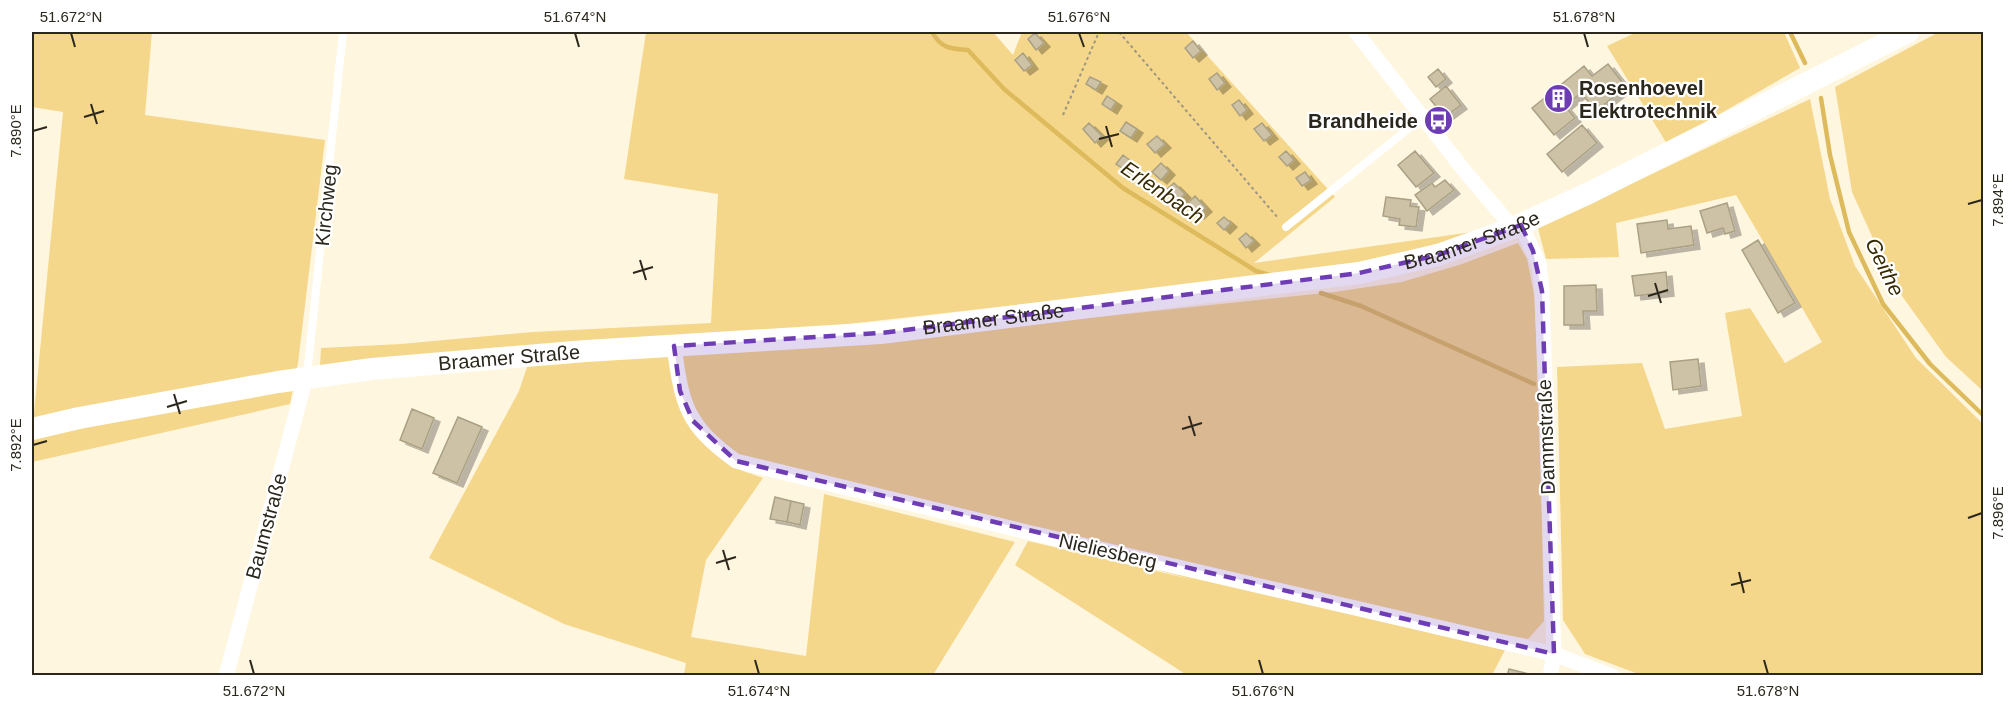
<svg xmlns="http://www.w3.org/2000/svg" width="2015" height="707" viewBox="0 0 2015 707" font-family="Helvetica,sans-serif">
  <defs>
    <filter id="shadow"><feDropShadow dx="6" dy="4" stdDeviation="0" flood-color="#0004"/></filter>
  </defs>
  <rect width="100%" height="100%" fill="#fff6df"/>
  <path fill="#f4d78a" d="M32,32H152L145,115L325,140L298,363L290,404L32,462V414L34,413L63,112L32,107Z
    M646,32H993L1013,55L1022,32H1186L1335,197L1254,263L1472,232L1478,233L1348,267L822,327L320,366L321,348L401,344L533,332L711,323L718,194L624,179Z
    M1637,32H1784L1800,68L1667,144L1607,46Z
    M1939,32H1983V391L1946,357L1894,285L1852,192L1835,87Z
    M1810,99L1830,199L1855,266L1916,358L1983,424V675H1641L1585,654L1563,620L1557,367L1642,363L1665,429L1742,416L1725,313L1750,308L1785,363L1822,342L1736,195L1616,223L1619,257L1546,259L1538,228Z
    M1518,243L1527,259L1534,294L1539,389L1544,621L1528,639L1430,620L1431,633L1505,650L1492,675H1187L1015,565L1028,541L1194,580L738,458L716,442L699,419L682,377L673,378C678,416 700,445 732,466C741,471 753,474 763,478L706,560L691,637L806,656L824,494L1015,542L933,675H684L686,663L564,624L429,558L519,391L528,364L681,355L882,340L1334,292L1402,282L1462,264Z"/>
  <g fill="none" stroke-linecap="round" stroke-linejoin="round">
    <path stroke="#ddba5c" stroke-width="4.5" d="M932,32C941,48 950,49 968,50L1004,89L1123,188L1256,271L1269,275
      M1790,32L1805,63
      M1821,98L1830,155L1849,232L1883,304L1930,364L1984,416
      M1321,293L1361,306L1534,384"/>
  </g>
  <path fill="#cdc2a6" stroke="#aaa084" stroke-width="1.5" filter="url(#shadow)" d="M1035,33L1044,43L1036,50L1028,39Z
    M1193,41L1201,51L1193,58L1185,48Z
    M1023,53L1032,65L1024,71L1015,60Z
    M1608,64L1626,87L1596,111L1581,93L1565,106L1575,118L1554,135L1532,108L1584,66L1592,76Z
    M1438,69L1446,79L1436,87L1428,77Z
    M1217,73L1225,83L1217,90L1209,79Z
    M1090,77L1101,82L1096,90L1086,84Z
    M1446,86L1461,105L1445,117L1430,99Z
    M1107,96L1116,102L1111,110L1102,104Z
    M1239,100L1247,110L1240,116L1232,105Z
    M1126,122L1137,129L1131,138L1120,131Z
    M1089,123L1102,136L1095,143L1083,129Z
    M1262,123L1272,135L1264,141L1254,129Z
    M1582,125L1597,143L1562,172L1547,154Z
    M1157,136L1165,144L1155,153L1147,144Z
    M1286,151L1294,160L1287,166L1279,157Z
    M1415,151L1434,173L1416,187L1398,165Z
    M1123,155L1132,162L1125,170L1116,164Z
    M1161,163L1169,171L1161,180L1152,172Z
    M1305,172L1311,180L1302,186L1296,178Z
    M1445,180L1454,190L1427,211L1415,195L1432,183L1435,187Z
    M1174,183L1185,194L1178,201L1167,189Z
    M1195,196L1206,208L1198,215L1187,204Z
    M1386,197L1411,200L1410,206L1419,207L1416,227L1399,225L1400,219L1383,216Z
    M1727,203L1735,231L1725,234L1723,228L1707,233L1700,211Z
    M1224,217L1231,223L1224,230L1217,223Z
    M1667,220L1668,229L1691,226L1694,245L1641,253L1637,224Z
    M1246,233L1254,241L1246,248L1239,239Z
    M1758,240L1795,303L1778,313L1742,250Z
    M1666,272L1668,292L1635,296L1632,276Z
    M1596,285L1597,311H1583L1584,325H1564V286Z
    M1698,359L1701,386L1673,390L1670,362Z
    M412,409L434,418L422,449L400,440Z
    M458,417L482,427L457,483L433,473Z
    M775,497L791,501L787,522L770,519Z
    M791,501L804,504L800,525L787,522Z
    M1509,669L1529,674V676H1507Z"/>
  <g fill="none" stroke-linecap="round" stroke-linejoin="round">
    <path stroke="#9d9684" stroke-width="2" stroke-dasharray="3 3" stroke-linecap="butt" d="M1119,32L1278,218
      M1063,115L1099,32"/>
    <path stroke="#fff" stroke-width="8" d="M1286,227L1423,117
      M307,376L343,32"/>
    <path stroke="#fff" stroke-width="15" d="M1356,32L1467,174L1513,228
      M1521,225L1539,264L1542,291L1554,654L1550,676
      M674,346C682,405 686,425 736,461L1027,532L1554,654L1612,676
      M226,676L306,377"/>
    <path stroke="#fff" stroke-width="22" id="s1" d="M32,429L79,418L278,382L372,369L586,351L881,333L1359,273L1438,255L1513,228L1591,192L1908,32"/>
  </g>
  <path fill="#6e3db4" fill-opacity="0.2" stroke="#6e3db4" stroke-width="4.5" stroke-dasharray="12 8" stroke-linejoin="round" d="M1521,225L1533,251L1542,291L1554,654L736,461L693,421L680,391L674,346L881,333L1359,273L1438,255Z"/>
  <path fill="none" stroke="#2b271c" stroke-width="2" d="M71,33L75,47M575,33L579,47M1079,33L1084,47M1584,33L1588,47M91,104L97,124M84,117L104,111M1106,126L1112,147M33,131L47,127M1099,139L1119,134M1968,204L1982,200M640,260L646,280M633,273L653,267M1655,283L1661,303M1648,296L1668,290M174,394L180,414M167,407L187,401M1189,416L1195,436M1182,429L1202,423M33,445L47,441M1968,518L1982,513M723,550L729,570M716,563L736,557M1739,572L1744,593M1731,585L1751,580M250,660L254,674M755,660L759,674M1259,660L1263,674M1764,660L1768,674"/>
  <defs>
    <symbol id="building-disc" viewBox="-11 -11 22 22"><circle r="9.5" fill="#6e3db4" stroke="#fff"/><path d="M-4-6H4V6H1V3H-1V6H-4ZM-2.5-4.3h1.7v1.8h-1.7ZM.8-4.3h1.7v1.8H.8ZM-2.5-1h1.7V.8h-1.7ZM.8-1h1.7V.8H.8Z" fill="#fff"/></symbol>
    <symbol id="bus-disc" viewBox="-11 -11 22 22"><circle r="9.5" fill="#6e3db4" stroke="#fff"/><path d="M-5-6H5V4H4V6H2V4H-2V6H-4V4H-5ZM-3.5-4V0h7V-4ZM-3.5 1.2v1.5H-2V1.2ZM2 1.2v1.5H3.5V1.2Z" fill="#fff"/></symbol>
  </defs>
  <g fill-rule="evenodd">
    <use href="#building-disc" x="1542" y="82" width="33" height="33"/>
    <use href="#bus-disc" x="1422" y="104" width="33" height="33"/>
  </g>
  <g text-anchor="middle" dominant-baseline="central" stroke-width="4.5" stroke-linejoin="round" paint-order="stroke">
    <g font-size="20" font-weight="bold" fill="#2b271c" stroke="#fff" text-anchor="start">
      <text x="1579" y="88">Rosenhoevel<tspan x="1579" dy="23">Elektrotechnik</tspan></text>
      <text x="1418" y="121" text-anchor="end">Brandheide</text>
    </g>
    <g font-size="20" fill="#2b271c" stroke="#fff">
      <text transform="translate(326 205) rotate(-84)">Kirchweg</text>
      <text stroke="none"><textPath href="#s1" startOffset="1455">Braamer Straße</textPath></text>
      <text stroke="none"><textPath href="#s1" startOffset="969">Braamer Straße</textPath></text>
      <text stroke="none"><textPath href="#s1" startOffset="483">Braamer Straße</textPath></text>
      <text transform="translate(1546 437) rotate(-92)">Dammstraße</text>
      <text transform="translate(266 526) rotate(-75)">Baumstraße</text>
      <text transform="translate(1108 551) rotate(13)">Nieliesberg</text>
    </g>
    <g font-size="21" font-style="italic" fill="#372900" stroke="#fff">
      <text transform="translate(1163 192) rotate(34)">Erlenbach</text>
      <text transform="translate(1885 267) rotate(64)">Geithe</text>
    </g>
  </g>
  <rect width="2015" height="707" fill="none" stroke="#ffffff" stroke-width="66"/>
  <rect x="33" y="33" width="1949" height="641" fill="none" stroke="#2b271c" stroke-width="2"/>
  <g font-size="15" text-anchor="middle" fill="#2b271c">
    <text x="71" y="22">51.672°N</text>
    <text x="575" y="22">51.674°N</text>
    <text x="1079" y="22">51.676°N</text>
    <text x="1584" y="22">51.678°N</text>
    <text transform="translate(16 131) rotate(-90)" y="5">7.890°E</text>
    <text transform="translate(1998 200) rotate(-90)" y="5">7.894°E</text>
    <text transform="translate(16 445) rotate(-90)" y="5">7.892°E</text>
    <text transform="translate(1998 513) rotate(-90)" y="5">7.896°E</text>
    <text x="254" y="696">51.672°N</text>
    <text x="759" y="696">51.674°N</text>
    <text x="1263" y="696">51.676°N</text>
    <text x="1768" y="696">51.678°N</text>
  </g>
</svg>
